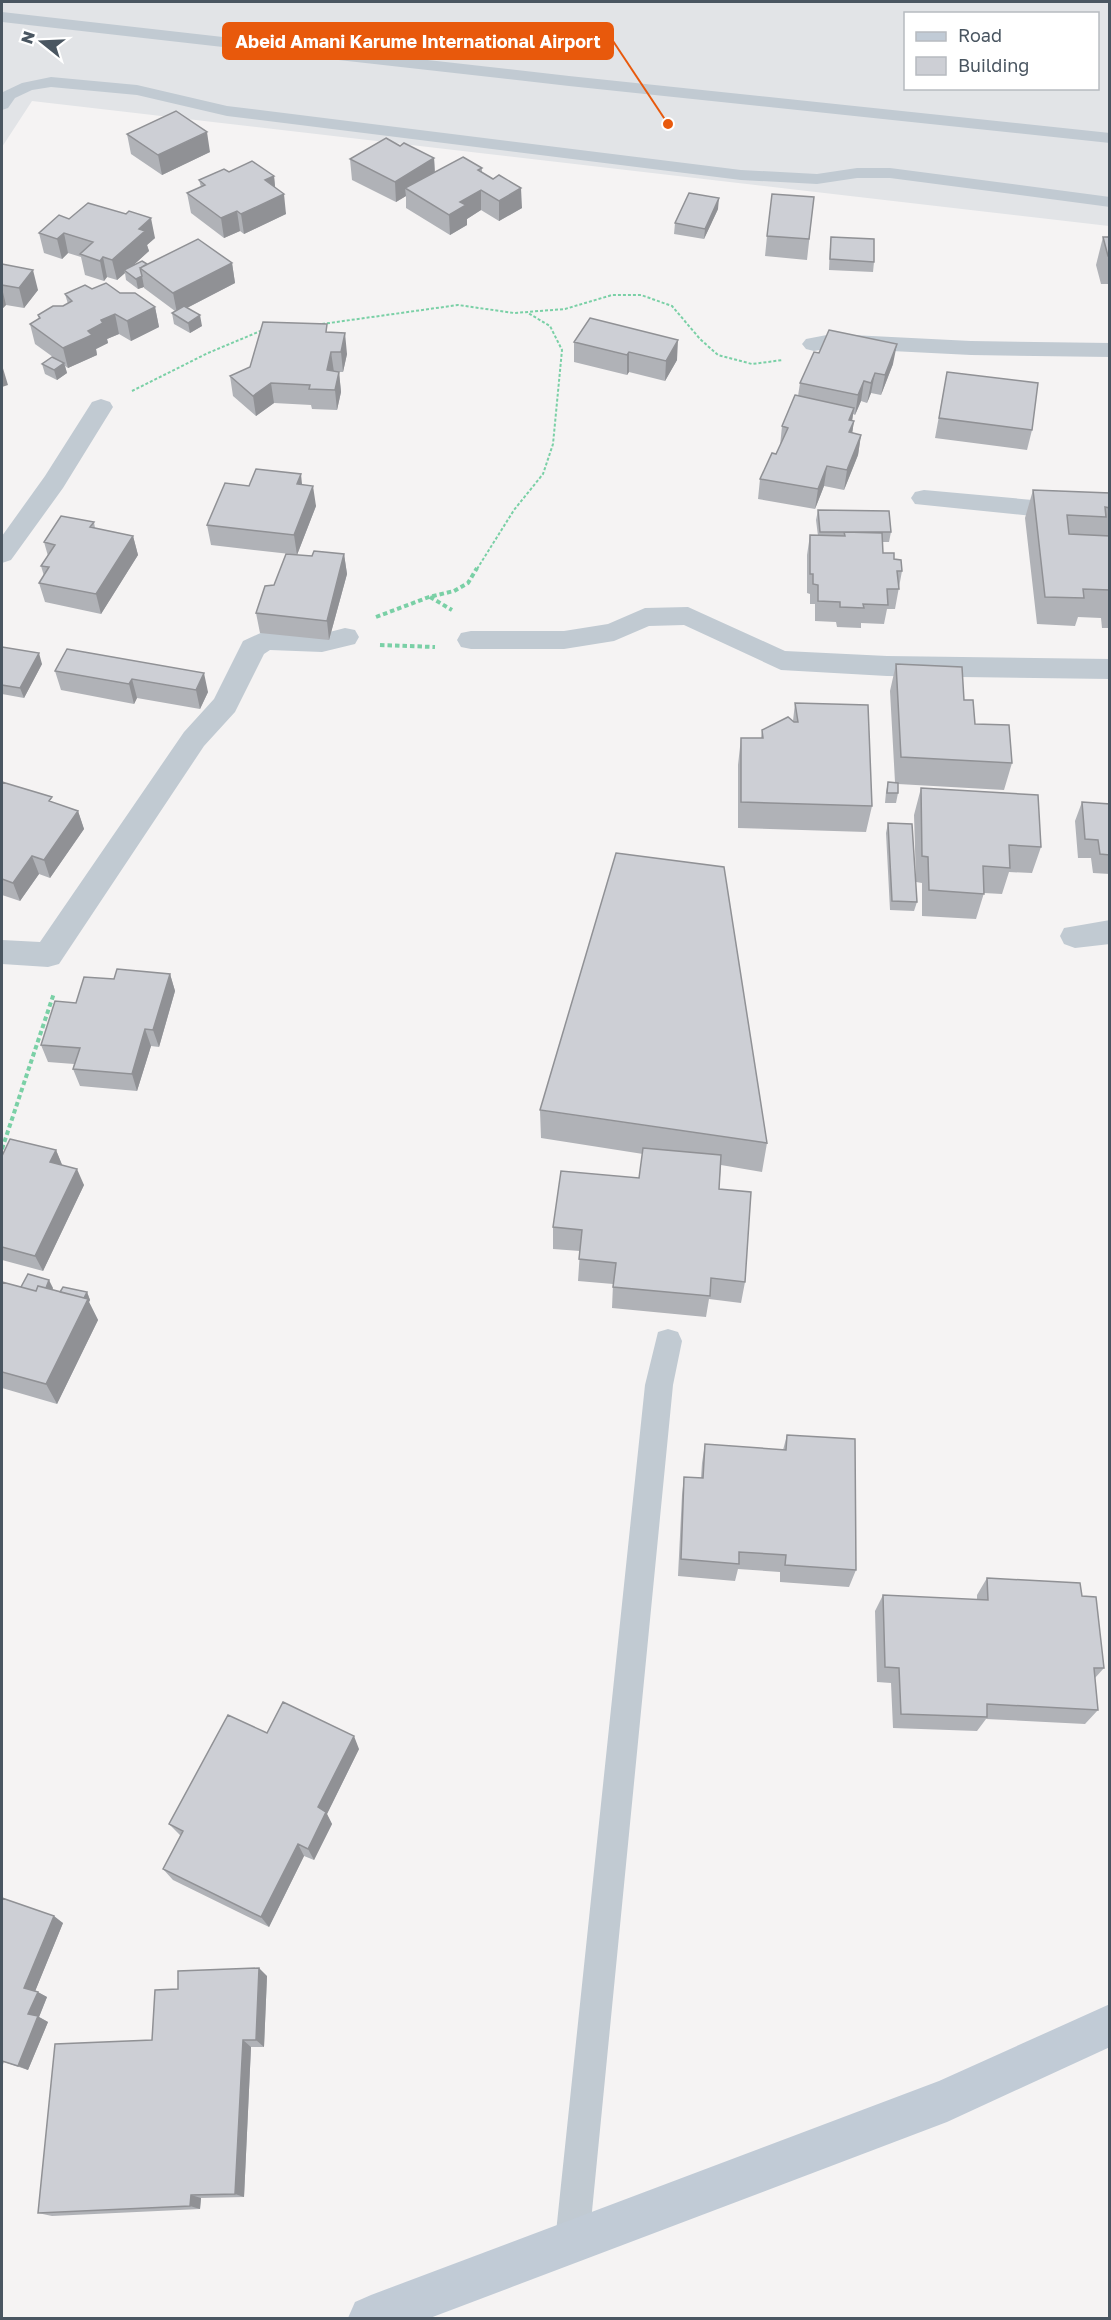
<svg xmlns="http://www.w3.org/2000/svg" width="1111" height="2320" viewBox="0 0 1111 2320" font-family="'Golos Text',sans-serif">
  <rect width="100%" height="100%" fill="#f5f3f3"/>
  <path fill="#e2e4e7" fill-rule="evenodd" d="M2,2H1109V226L32,101L2,147ZM906,14H1098V88H906Z"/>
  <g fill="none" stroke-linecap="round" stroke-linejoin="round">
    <path stroke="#7ad0a6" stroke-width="2" stroke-dasharray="3 2" stroke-linecap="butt" d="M322,324L458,305L514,313L565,309L612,295H641L672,306L700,339L718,355L752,364L783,360
      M132,391L208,353L263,330
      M477,569L514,510L543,474L553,444L562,350L550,326L528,313"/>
    <path stroke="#7ad0a6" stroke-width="4" stroke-dasharray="4.5 3" stroke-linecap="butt" d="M430,597L452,610
      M376,617L429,597L454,591L468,583L477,568
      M380,645L435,647
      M2,1149L54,993"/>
    <path fill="#c1cad2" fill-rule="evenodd" d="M2,12L569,76L1110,133V143L569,86L2,22Z
      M51,77L137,85L227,106L741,170L817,174L857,168H890L1110,197V207L890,178H857L817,184L741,180L227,116L137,95L51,87L32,90L15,98L8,108L2,110L3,92L22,83Z
      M668,1329L678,1332L682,1341L673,1385L589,2242L584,2254L572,2259L560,2254L555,2242L645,1385L658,1332Z"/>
    <path fill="#c1cad2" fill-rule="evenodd" d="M832,334L971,341L1110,343V357L971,355L832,348L814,351L806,349L802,344L806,339Z
      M101,399L110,402L113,407L63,488L11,560L2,563V536L45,476L92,402Z
      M924,490L1110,507V524L915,504L911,498L915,492Z
      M688,607L785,651L887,656L1110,659V679L887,676L781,670L684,625L649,626L614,641L564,649H471L461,647L457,640L461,633L471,631H564L608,624L645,608Z
      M345,628L355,630L359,637L355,644L322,652L270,650L264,654L235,712L204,746L59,964L48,967L2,964V940L40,942L184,732L214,699L243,641L265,631L322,634Z
      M1110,920V944L1075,948L1064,944L1060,936L1064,928Z"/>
    <path fill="#c1cbd6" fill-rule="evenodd" d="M1110,2004V2047L947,2122L430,2318H348L355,2302L371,2295L939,2081Z"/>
  </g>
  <path fill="#b0b2b7" d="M127,134L210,152L162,175L131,154Z
    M400,146L434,158L435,172L482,168V173L522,208L499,221L481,210L467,219V225L450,235L406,208V196L396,202L352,180L350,159Z
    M229,172L274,176L275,188L286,214L244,234L240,231L224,238L191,213L187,193L201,187L199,180Z
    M814,197L807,260L765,256L767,236Z
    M718,209L704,239L674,234L675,223Z
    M69,219L155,238L147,245L149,251L132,266L147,264L232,263L235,283L187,308L202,326L190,333L174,324L172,313L175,311L144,288V287L138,289L126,280L125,273L117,280L107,277L104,281L85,275L81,257L68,253L62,259L44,253L39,233Z
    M831,237L874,262L873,272L829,270L830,247Z
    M1103,237H1110V284H1101L1096,265Z
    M2,264L38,290L24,308L6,305L3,308H2Z
    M92,289L120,293L155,307L159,327L131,341L119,334L107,339L108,343L96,349L97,355L68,368L65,366L67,373L57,380L45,374L42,364L53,357L35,344L30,324L39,319L38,315L68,304L65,294Z
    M328,333L347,354L343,372H339L341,392L337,410L312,409L311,405L274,403L256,416L233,396L230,376Z
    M574,342L677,360L665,381L629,372L627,375L574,362Z
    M893,364L881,395L871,393L867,403L861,401L855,415L853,414L852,420L854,421L852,433L861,435L858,455L844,490L824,486L815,509L758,499L760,479L776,454L780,446L782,426L798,396L800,383Z
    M947,372L1032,430L1027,450L935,438Z
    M302,485L316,506L297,555L312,556L344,554L347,574L329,640L260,633L256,613L274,585L290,554L211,545L207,525L249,486Z
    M1033,490L1110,493V628H1102L1101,618L1078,617L1075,626L1037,624L1025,518Z
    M818,510L891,532L889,542H882L883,553L894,559L902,571L895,609H887L884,624L861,623V628L837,627L836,622L815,621V604H810V594L807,593V555L810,535L818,536L816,520Z
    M94,522L95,528L133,536L138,555L101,614L45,602L39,583L44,576L41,566L48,556L44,542Z
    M2,647L42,664L24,698L2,694Z
    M67,649L208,692L200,709L137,698L134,704L61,690L55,671Z
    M896,664L964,700L975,724L1012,763L1004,790L898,784V793L896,803H885L886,792L888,782H895L890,691Z
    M795,703L872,806L866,832L738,828V765L741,738H761L762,730L793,721Z
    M2,782L54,803L78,811L84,829L50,878L39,874L20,901L2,895Z
    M921,788L1041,847L1032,873L1009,872L1002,894L984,893L976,919L922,916V883L916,882L914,815Z
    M1082,802L1110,804V874L1093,873L1091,858H1078L1075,821Z
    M888,823L917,902L914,911L890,910L886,833Z
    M170,974L175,991L159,1047L151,1046L137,1091L80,1086L73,1069L74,1064L48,1062L41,1045L76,1003L114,979Z
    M540,1110L767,1143L762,1172L721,1165L719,1189L745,1282L741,1303L709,1299L706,1317L612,1308L613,1284L578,1281L580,1251L553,1249V1227L639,1178L643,1154L541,1138Z
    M56,1150L62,1165L84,1185L43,1271L2,1260V1156Z
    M2,1282L21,1287L53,1288L52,1290L60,1292H87L90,1300L89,1302L98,1320L57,1404L2,1388Z
    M787,1435L856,1570L849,1587L780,1582V1572L738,1569L735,1581L678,1576L682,1495L684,1477L701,1478L702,1463L705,1444L783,1450Z
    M987,1578L1082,1596L1104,1668L1095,1678L1098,1710L1085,1724L986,1719L977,1731L893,1728L891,1683L877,1682L875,1611L883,1595L977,1600V1595Z
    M267,1733L359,1749L327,1814L332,1824L314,1860L304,1856L269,1927L173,1880L163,1869L181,1836L169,1824Z
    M2,1898L63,1923L35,1991L47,1997L39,2017L48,2022L28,2070L4,2062L2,2067Z
    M267,1976L264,2047H251L244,2197L201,2198L200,2209L52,2216L38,2213L152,2040L178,1989Z"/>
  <path fill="#909195" d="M207,132L210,152L162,175L158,155Z
    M434,158L435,178L405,188L406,196L396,202L395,182Z
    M274,176L276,196L265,180Z
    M521,188L522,208L499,221V201Z
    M481,190V210L467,219V225L450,235L449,215L460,202Z
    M284,194L286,214L244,234L241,214Z
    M719,198L718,209L704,239L705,229Z
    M237,211L240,231L224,238L221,218Z
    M151,218L155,238L147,245L149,251L126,272L124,270L125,273L117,280L112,260L139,229Z
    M64,233L68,253L62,259L57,239Z
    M103,257L107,277L104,281L100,261Z
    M232,263L235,283L177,313L173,293Z
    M33,270L38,290L24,308L19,288Z
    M142,276L144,287L138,289L136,279Z
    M2,288L6,305L3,308L2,302Z
    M155,307L159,327L131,341L127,321Z
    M115,314L119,334L107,339L108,343L96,349L97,355L68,368L63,348L88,331L101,320Z
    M200,315L202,326L190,333L188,323Z
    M345,333L347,354L343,372L341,352Z
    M678,340L677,360L665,381L666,361Z
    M897,344L893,364L881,395L885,375Z
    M331,352L334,372L327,370Z
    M629,352V372L627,375V355Z
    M64,363L67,373L57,380L54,370Z
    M2,365L8,385L2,387Z
    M339,372L341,392L337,410L335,390Z
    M875,373L871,393L867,403L871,383Z
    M864,381L861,401L855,415L858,395Z
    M271,383L274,403L256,416L253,396Z
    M854,408L851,428L849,420Z
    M854,421L851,441L849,432Z
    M861,435L858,455L844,490L847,470Z
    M827,466L824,486L815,509L818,489Z
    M301,474L303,494L297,484Z
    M313,486L316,506L297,555L294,535Z
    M133,536L138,555L101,614L96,594Z
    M344,554L347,574L329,640L327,621Z
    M39,653L42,664L24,698L20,688Z
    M204,673L208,692L200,709L196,690Z
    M132,679L137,698L134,704L129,684Z
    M78,811L84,829L50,878L44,860Z
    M32,856L39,874L20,901L13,883Z
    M170,974L175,991L159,1047L153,1030Z
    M145,1029L151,1046L137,1091L132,1074Z
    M56,1150L63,1167L50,1162Z
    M77,1169L84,1185L43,1271L35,1256Z
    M49,1280L53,1288L45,1305L41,1297Z
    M87,1292L90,1300L89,1302L98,1320L57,1404L46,1384Z
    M354,1736L359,1749L327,1814L332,1824L314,1860L308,1849L318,1807Z
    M298,1844L304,1856L269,1927L261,1917Z
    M54,1916L63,1923L34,1994L24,1988Z
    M259,1968L267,1976L264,2047L256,2040Z
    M38,1992L47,1997L39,2017L48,2022L28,2070L18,2066L28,2014Z
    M243,2040L251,2047L244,2197L235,2194Z
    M191,2195L201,2198L200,2209L190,2206Z"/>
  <path fill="#cdcfd5" stroke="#909195" stroke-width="1.5" d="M176,111L207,132L158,155L127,134Z
    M386,138L400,146L404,143L434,158L395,182L350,159Z
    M463,157L482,168L478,170L493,179L499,175L521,188L499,201L481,190L460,202L466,205L449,215L405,188Z
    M252,161L274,176L265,180L284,194L241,214L237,211L221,218L187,193L205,185L199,180L224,169L229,172Z
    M689,193L719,198L705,229L675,223Z
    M772,194L814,197L809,239L767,236Z
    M88,203L126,214L129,211L151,218L139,229L145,231L112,260L103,257L100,261L80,254L93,242L64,233L57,239L39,233L59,215L69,219Z
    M831,237L874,239V262L830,259Z
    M1103,237H1110V256H1108Z
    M198,239L232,263L173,293L140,268Z
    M142,261L147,264L140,268L142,276L136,279L124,270Z
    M2,264L33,270L19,288L2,285Z
    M106,283L120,293H135L155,307L127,321L115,314L101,320L103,323L88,331L92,335L63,348L30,324L40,318L38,315L53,306H63L72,301L65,294L85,285L92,289Z
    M184,306L200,315L188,323L172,313Z
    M590,318L678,340L666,361L629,352L627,355L574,342Z
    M263,322L327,324L326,332L345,333L341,352H331L327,370L339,372L335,390L309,389L310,385L271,383L253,396L230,376L250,367Z
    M829,330L897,344L885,375L875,373L871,383L864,381L858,395L800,383L814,352L819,353Z
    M52,357L64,363L54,370L42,364Z
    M947,372L1038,383L1032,430L939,418Z
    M795,395L854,408L849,420L854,421L849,432L861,435L847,470L827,466L818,489L760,479L772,453L776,454L788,428L782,426Z
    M256,469L301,474L297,484L313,486L294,535L207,525L225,483L249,486Z
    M1033,490L1110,493V508L1105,507L1106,517L1067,515L1069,534L1110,536V590L1083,589L1084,598L1045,597Z
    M818,510L889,511L891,532H820Z
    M61,516L94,522L90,527L133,536L96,594L39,583L49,567L41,566L55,545L44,542Z
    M844,532L882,533L883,553H894V559L901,560L902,571H897L899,589H887L888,605L863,604L864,608L840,607V602L818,601V585L813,584V574H810V535L845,536Z
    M314,551L344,554L327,621L256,613L265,586L274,585L286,554L312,556Z
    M2,647L39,653L20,688L2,685Z
    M67,649L204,673L196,690L132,679L129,684L55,671Z
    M896,664L962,667L964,700H973L975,724L1009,725L1012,763L901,757Z
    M795,703L868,705L872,806L741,802V738H763L762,730L788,717L794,722H798Z
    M2,782L52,797L49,801L78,811L44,860L32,856L13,883L2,879Z
    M888,782L898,783V793H887Z
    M921,788L1038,795L1041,847L1009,845L1010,868L983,866L984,894L929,890L928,857L922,856Z
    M1082,802L1110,804V855L1100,854L1098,840L1085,839Z
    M888,823L912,824L917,902L892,901Z
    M616,853L724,867L767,1143L540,1110Z
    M117,969L170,974L153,1030L145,1029L132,1074L73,1069L80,1048L41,1045L55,1001L76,1003L84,977L114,979Z
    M10,1139L56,1150L50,1162L77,1169L35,1256L2,1247V1156Z
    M643,1148L721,1155L719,1189L751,1192L745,1282L711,1278L710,1296L613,1287L616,1263L579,1259L582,1230L553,1227L561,1171L639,1178Z
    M28,1274L49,1280L46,1288L38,1286L36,1291L21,1287Z
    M2,1282L36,1291L38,1286L88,1299L46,1384L2,1372Z
    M63,1287L87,1292L84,1298L60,1292Z
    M787,1435L855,1439L856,1570L785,1565L786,1555L739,1552V1564L681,1559L684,1477L703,1478L705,1444L786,1450Z
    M987,1578L1080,1583L1082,1596L1096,1597L1104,1668H1094L1098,1710L987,1704V1717L901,1714L899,1668L885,1667L883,1595L988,1600Z
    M283,1702L354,1736L318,1807L326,1812L308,1849L298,1844L261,1917L163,1869L183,1831L169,1824L228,1715L267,1733Z
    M2,1898L54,1916L24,1988L38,1992L28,2014L38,2016L18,2066L2,2061Z
    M259,1968L256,2040H243L235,2194L191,2195L190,2206L38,2213L55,2044L152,2040L155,1990L178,1989V1971Z"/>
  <path fill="none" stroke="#e8590c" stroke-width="2" d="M668 124L613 41"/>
  <circle fill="#e8590c" stroke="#fff" stroke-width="2" cx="668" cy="124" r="6"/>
  <rect fill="#e8590c" stroke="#e8590c" stroke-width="2" x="223" y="23" width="390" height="36" rx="6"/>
  <g font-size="18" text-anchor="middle" font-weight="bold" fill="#fff">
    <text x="418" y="48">Abeid Amani Karume International Airport</text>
  </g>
  <rect width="1111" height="2320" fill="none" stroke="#4a5661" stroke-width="6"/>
  <rect x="904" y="12" width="195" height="78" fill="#ffffff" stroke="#b7bbc0" stroke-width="1.5"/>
  <rect x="916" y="32" width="30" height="9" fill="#c1cbd6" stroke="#b7bbc0" stroke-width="1.5"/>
  <text x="958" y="42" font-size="18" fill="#4a5661">Road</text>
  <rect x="916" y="57" width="30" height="18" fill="#cdcfd5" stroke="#b7bbc0" stroke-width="1.5"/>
  <text x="958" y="72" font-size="18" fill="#4a5661">Building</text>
  <g transform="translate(42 42) rotate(288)" stroke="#ffffff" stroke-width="4.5" paint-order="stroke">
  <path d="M0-4.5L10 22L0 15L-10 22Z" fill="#4a5661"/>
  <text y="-9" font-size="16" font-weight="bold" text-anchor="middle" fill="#4a5661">N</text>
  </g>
</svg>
